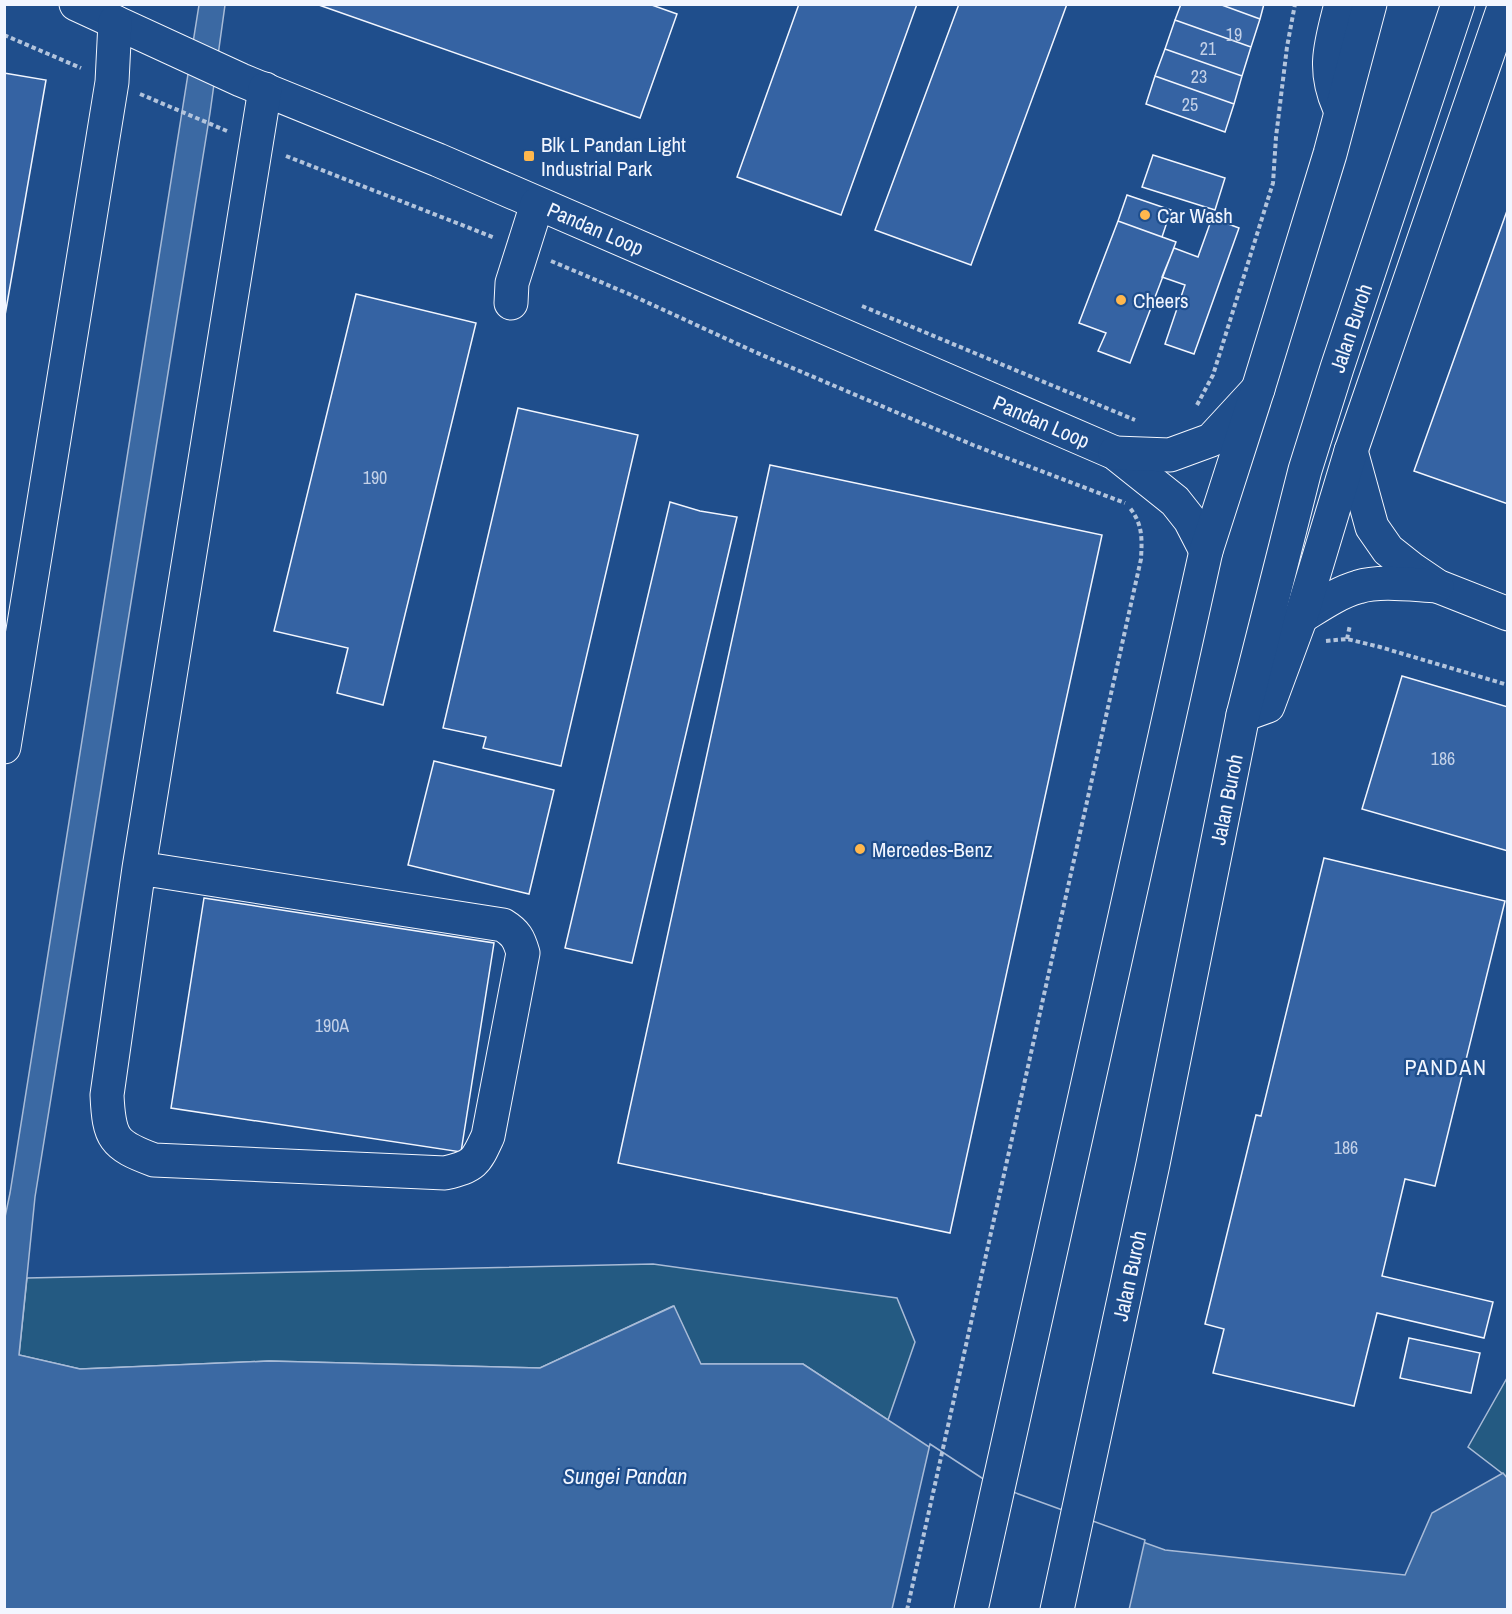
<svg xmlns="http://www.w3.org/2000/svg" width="1512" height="1614" viewBox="0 0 1512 1614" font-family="'Archivo Narrow',sans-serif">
  <rect width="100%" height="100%" fill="#1f4e8c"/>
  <path fill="#245a82" stroke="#a8bbd7" stroke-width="1.5" d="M653,1264L897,1298L915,1342L888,1420L803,1364H700L673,1306L540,1368L269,1361L80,1369L19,1355L27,1278Z
    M1507,1378V1477L1468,1447Z"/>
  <path fill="#3b69a3" stroke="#a8bbd7" stroke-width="1.5" d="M199,5H225L210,113L35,1197L19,1355L80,1369L269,1361L540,1368L674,1306L701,1364H803L990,1487L1165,1550L1405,1575L1432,1513L1503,1473L1508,1479L1507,1609L5,1610V1217L10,1193Z"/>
  <path fill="#1f4e8c" stroke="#a8bbd7" stroke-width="1.5" d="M930,1444L991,1484L1145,1540L1129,1610L892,1609Z"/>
  <path fill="#3563a3" stroke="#f2f6ff" stroke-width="1.5" d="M316,4H649L677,14L640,118Z
    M799,4H917L841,215L737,177Z
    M959,4H1067L971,265L875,230Z
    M1181,4H1219L1260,19L1251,47L1175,20Z
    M1219,4H1264L1260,19Z
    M1175,20L1251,47L1242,76L1165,49Z
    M1165,49L1242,76L1234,104L1155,76Z
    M4,73L46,80L4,321Z
    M1155,76L1234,104L1225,132L1146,104Z
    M1153,155L1225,178L1215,210L1142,187Z
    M1127,195L1171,210L1162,237L1118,221Z
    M1508,208V504L1414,471Z
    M1212,218L1239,228L1194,354L1165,344L1185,285L1162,277L1174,248L1198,257Z
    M1118,221L1176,242L1130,363L1098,351L1106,333L1079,323Z
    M356,294L476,323L383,705L337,693L348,648L274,631Z
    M518,408L638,435L561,766L483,748L486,737L443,728Z
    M770,465L1102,535L950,1233L618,1163Z
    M670,502L700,511L737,517L632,963L565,948Z
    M1402,676L1508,707V851L1362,809Z
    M434,761L554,790L529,894L408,865Z
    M1324,858L1505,901L1435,1186L1405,1179L1382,1276L1493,1302L1484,1338L1377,1313L1354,1406L1213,1373L1224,1329L1205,1324L1256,1115L1261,1116Z
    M204,898L494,943L461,1152L171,1108Z
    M1409,1338L1480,1353L1471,1393L1400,1378Z"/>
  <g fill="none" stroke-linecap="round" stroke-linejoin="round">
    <defs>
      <g id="minor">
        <path id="s1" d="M76,4L241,80L438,160L1115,453L1175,501L1190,520L1206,551"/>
        <path d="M511,303L512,283L537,204"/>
        <path d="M1351,451L1372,527L1388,550L1412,569L1437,586L1508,614"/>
        <path d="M1115,453L1170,455L1211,440L1258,389"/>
        <path d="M1301,617C1319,606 1337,593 1358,587C1380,580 1414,585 1437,586"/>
        <path d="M4,747L112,82L115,22"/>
        <path d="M139,868L503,925C516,933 519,939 523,953L488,1136C476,1162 475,1166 445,1173L154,1160C113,1145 109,1138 107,1095L139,868L265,89"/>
      </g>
      <g id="highway">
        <path d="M1339,107C1322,68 1331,44 1341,4"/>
        <path d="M1243,715L1268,706L1301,617L1351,451L1505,4"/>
        <path d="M971,1610L1206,551L1258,389L1330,154L1370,4"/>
        <path id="s2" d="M1057,1610L1153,1164L1243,715L1305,470L1337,368L1458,4"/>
      </g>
    </defs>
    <use href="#minor" stroke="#f2f6ff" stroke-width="35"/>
    <use href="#highway" stroke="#f2f6ff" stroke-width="35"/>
    <path stroke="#b3c4dc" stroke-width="4" stroke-dasharray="4.5 3" stroke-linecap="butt" d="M4,35L81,68
      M140,94L227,131
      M286,156L495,238
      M551,261L629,294L755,352L973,445L1125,503
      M862,306L1135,420
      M1197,405L1213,375L1273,183L1276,137L1287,47L1295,4
      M1347,639L1350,625
      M1326,641L1347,639L1380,647L1508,685
      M907,1610L1141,559C1142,539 1143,525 1130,508"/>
    <use href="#minor" stroke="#1f4e8c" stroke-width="33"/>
    <use href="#highway" stroke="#1f4e8c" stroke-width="33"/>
  </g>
  <g fill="#ffb74d" stroke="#1f4e8c" stroke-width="2">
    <rect x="523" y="150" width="12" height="12" rx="3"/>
    <circle cx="1145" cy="215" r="6"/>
    <circle cx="1121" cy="300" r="6"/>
    <circle cx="860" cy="849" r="6"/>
  </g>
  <g text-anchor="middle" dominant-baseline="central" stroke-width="4.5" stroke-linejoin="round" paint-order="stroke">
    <g font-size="18" fill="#c3d1e8">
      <text x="1234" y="34">19</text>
      <text x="1208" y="48">21</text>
      <text x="1199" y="76">23</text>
      <text x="1190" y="104">25</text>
      <text x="375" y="477">190</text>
      <text x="1443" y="758">186</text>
      <text x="332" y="1025">190A</text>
      <text x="1346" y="1147">186</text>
    </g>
    <g font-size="21" fill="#f2f6ff" stroke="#1f4e8c" text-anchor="start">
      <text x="541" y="144">Blk L Pandan Light<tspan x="541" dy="24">Industrial Park</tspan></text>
      <text x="1157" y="215">Car Wash</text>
      <text x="1133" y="300">Cheers</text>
      <text x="872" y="849">Mercedes-Benz</text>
    </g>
    <g font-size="21" fill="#f2f6ff" stroke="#1f4e8c">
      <text stroke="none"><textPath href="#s1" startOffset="566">Pandan Loop</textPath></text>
      <text stroke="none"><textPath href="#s2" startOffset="1316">Jalan Buroh</textPath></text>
      <text stroke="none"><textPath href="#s1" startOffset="1052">Pandan Loop</textPath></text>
      <text stroke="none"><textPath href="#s2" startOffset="828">Jalan Buroh</textPath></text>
      <text stroke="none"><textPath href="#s2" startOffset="342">Jalan Buroh</textPath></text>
    </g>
    <g font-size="22" letter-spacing="1.5" fill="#f2f6ff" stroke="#1f4e8c">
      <text x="1446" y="1067">PANDAN</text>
    </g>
    <g font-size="22" font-style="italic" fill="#f2f6ff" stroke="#1f4e8c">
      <text x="625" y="1476">Sungei Pandan</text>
    </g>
  </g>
  <rect width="1512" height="1614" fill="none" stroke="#f2f6ff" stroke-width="12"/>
</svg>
